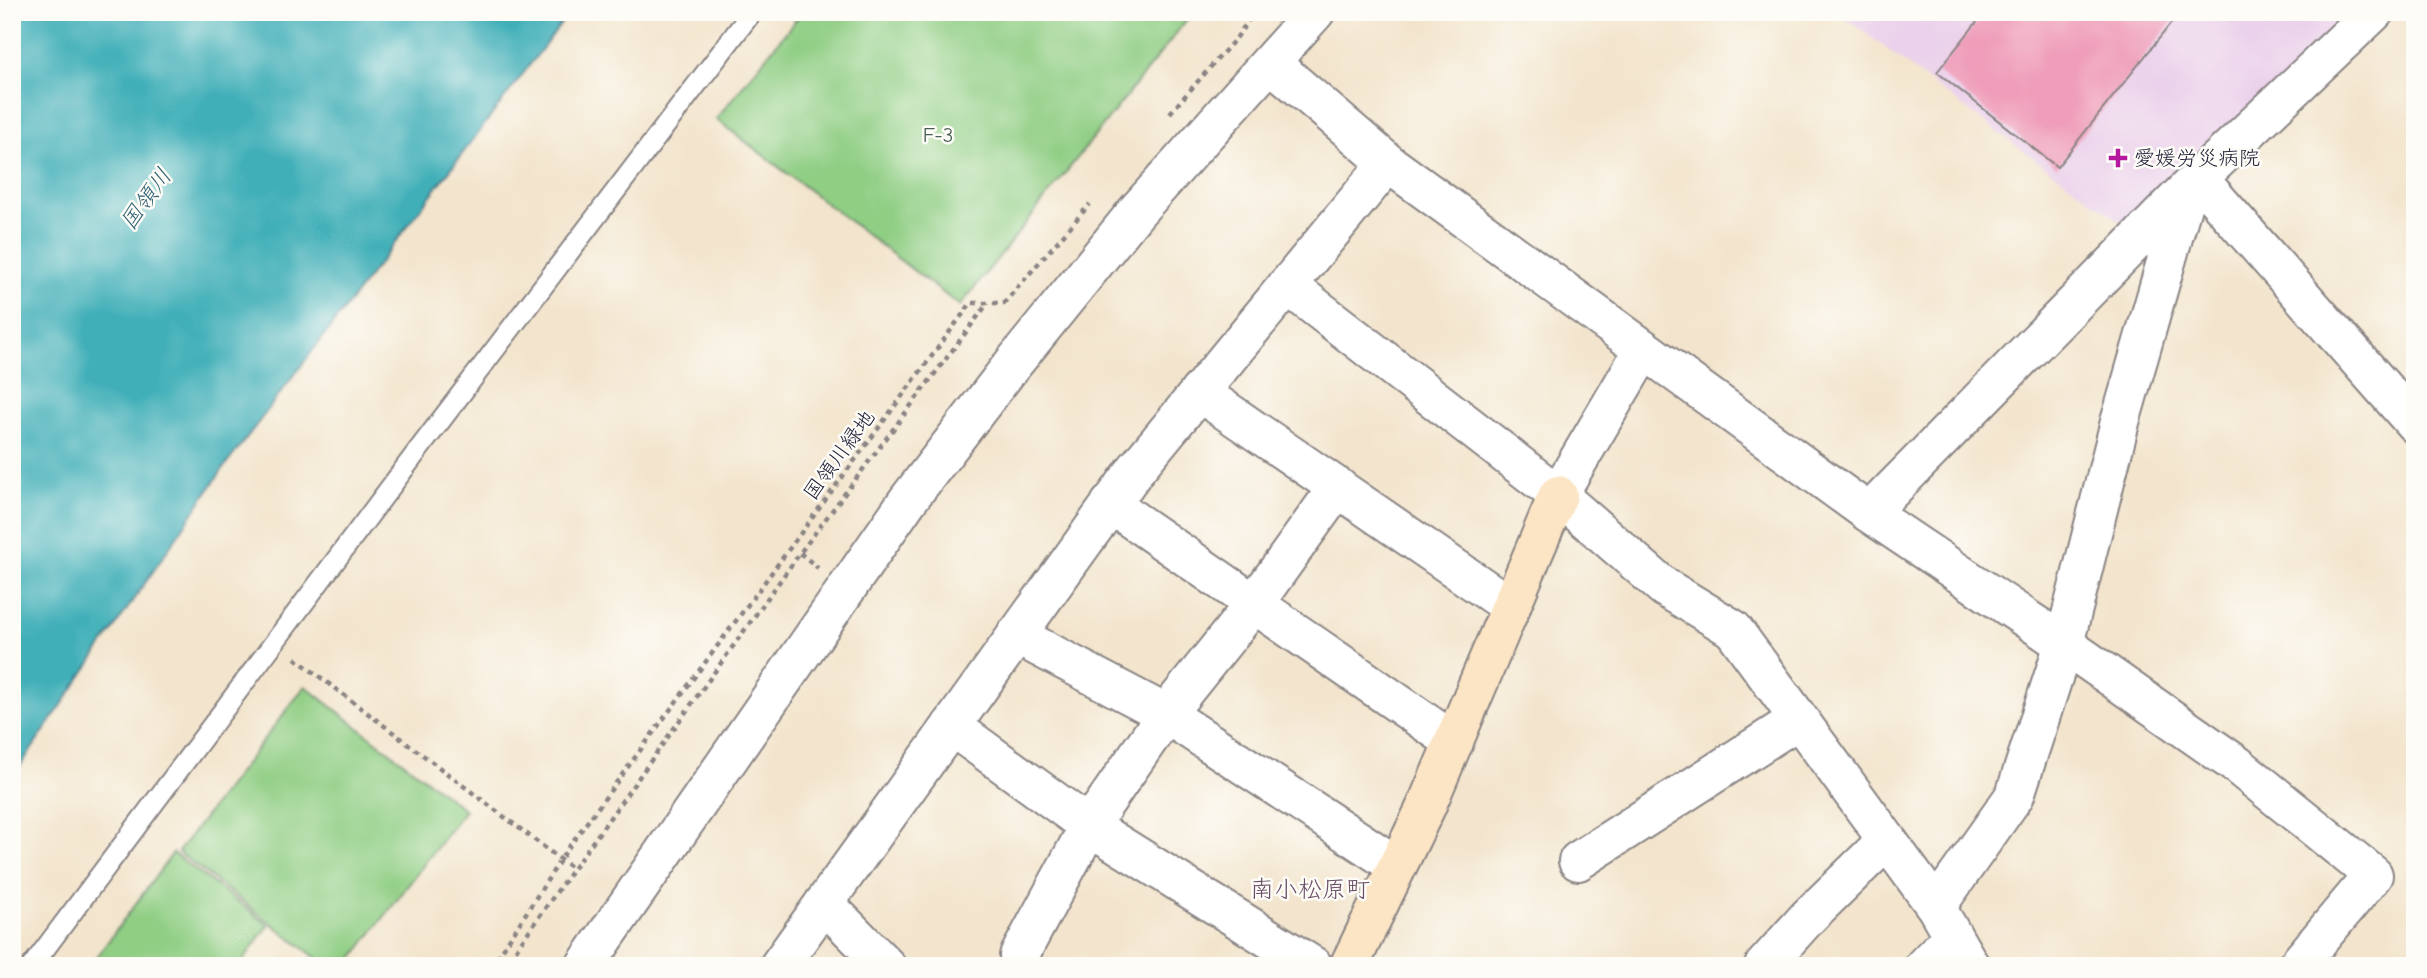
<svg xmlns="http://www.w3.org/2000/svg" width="2427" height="978" viewBox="0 0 2427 978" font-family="'Comic Neue','Klee One',sans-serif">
  <rect width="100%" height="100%" fill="#fdfcf7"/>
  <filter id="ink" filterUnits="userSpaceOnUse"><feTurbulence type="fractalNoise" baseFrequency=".0143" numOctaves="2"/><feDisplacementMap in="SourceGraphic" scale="14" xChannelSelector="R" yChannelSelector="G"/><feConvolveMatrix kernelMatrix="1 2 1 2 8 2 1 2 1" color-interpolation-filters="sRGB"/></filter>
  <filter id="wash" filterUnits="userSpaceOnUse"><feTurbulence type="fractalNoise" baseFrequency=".00686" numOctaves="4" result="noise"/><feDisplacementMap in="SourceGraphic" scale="28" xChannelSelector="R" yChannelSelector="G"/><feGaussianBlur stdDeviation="1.57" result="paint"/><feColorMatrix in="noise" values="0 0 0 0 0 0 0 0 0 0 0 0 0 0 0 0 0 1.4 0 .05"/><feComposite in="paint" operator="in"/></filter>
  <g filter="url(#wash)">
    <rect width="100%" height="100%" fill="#f3e5cd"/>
    <path fill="#ebd1eb" d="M1838,12H2352L2131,229L1935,86Z"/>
    <path fill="#90ce84" stroke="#597860" stroke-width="2" d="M802,12H1193L960,306L716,119Z
      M305,686L465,810L347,966H327L178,852Z
      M173,853L269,925L239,966H90Z"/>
    <path fill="#3fafb8" stroke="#30687a" stroke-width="2" d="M20,12H570L223,469L12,778V22Z"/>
    <g id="blocks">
      <path fill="#ef9dba" d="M1985,12H2180L2057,167L1937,72Z"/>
    </g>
  </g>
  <g filter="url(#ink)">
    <use href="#blocks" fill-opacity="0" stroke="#8a8484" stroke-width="2"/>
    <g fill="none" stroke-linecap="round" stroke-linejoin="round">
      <defs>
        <path id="lane" d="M32,966L416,453L752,12"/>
        <path id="street" d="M1388,163L1869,513L2064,644L2237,765L2373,875L2297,966
          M2198,178L2415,424
          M1287,285L1558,495L1664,587L1733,629L1936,907
          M1199,392L1511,607
          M1558,495L1644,349
          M1110,504L1454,742
          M1869,513L2187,189L2374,12
          M1016,635L1166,714L1397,866
          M951,726L1089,826L1313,966
          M1578,861L1799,719
          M824,903L886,966
          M1019,956L1089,826L1166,714L1254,604L1338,487
          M585,966L908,500L1008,370L1136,212L1315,12
          M779,966L1136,469L1388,163L1271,63
          M1764,966L1808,917L1887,840
          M1924,966L1953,936
          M1970,966L1936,907L2015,795L2064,644L2120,422L2187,189"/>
        <path id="secondary" d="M1349,966L1426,807L1558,495"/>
      </defs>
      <use href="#lane" stroke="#8a8484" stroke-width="23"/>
      <use href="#street" stroke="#8a8484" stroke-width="42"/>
      <use href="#secondary" stroke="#8a8484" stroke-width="42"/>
      <path stroke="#8a8484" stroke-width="4.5" stroke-dasharray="5 5" stroke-linecap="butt" d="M1170,113L1237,37L1254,12
        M800,553L818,568
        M295,658L573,869L800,553L988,303
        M492,966L568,848L971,303H1004L1090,204
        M504,966L573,869"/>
      <use href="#lane" stroke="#fff" stroke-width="19"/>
      <use href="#street" stroke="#fff" stroke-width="38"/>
      <use href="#secondary" stroke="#fce5c4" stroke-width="38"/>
    </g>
  </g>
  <path fill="#b5179e" stroke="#fdfcf7" stroke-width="2.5" d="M2114.5 147.5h7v7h7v7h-7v7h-7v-7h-7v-7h7z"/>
  <g text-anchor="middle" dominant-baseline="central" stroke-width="5" stroke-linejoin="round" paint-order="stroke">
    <g font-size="21" fill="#485e55" stroke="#fdfcf7">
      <text x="938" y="135">F-3</text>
    </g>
    <g font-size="21" fill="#22223b" stroke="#fdfcf7" text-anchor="start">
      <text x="2134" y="158">愛媛労災病院</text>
    </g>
    <g font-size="21" fill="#22223b" stroke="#fdfcf7">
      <text transform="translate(839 455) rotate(-54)">国領川緑地</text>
    </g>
    <g font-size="23" font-style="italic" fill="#2f6173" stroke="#fdfcf7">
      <text transform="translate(146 199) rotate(-54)">国領川</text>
    </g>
    <g font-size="24" fill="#6a4d67" stroke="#fdfcf7">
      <text x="1310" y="889">南小松原町</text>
    </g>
  </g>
  <rect width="2427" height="978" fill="none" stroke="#fdfcf7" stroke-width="42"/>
</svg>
